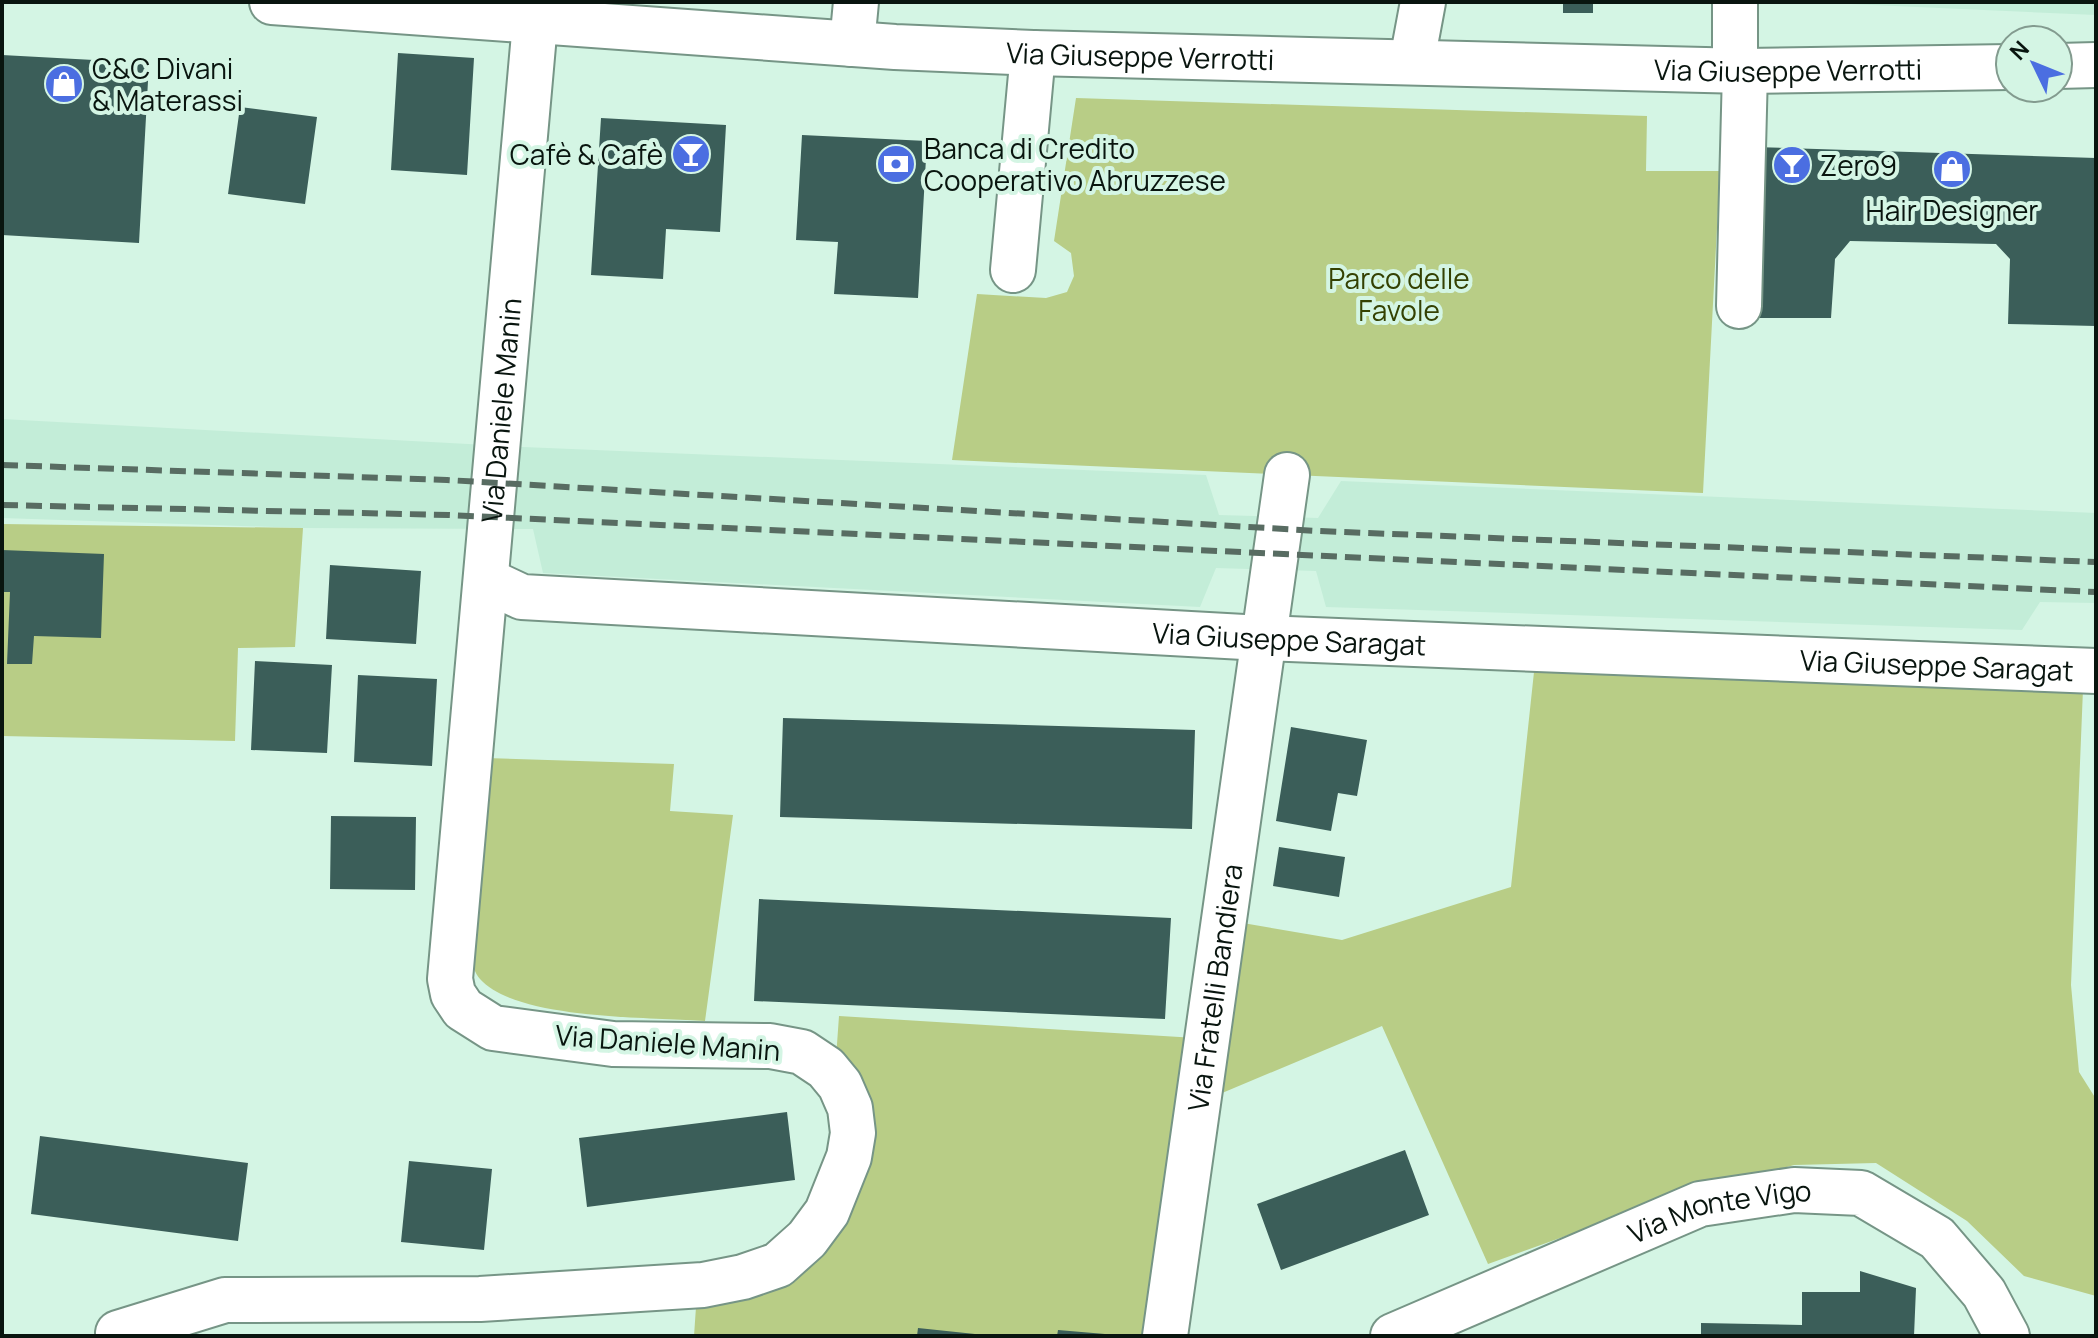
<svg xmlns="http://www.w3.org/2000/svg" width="2098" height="1338" viewBox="0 0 2098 1338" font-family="Manrope,sans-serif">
  <rect width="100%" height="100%" fill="#d4f5e4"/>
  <path fill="#c3edd8" d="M1806,2H2096V15Z
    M2,419L523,447L1206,475L1219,515L1318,518L1341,481L2096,513V603L2040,602L2022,630L1326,607L1316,571L1216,568L1200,607L543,573L533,529L303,528L2,518Z"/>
  <path fill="#b8cd86" d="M1076,98L1647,116L1646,171H1720L1703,493L952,460L977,294L1046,298L1067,292L1074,276L1071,253L1054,241Z
    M2,524L303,528L295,647L238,648L235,741L2,736Z
    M1534,672L2083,689L2071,985L2079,1072L2096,1099V1296L2024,1276L1967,1221L1876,1163L1794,1165L1649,1206L1488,1264L1382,1026L1215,1096L1237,922L1342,940L1511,887Z
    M485,758L674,764L670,811L733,815L705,1021C651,1017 516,1020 480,979C475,974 472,963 469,956Z
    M839,1016L1196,1038L1142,1336H694L696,1307L848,1212L836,1058Z"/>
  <path fill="#3b5e59" d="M1563,2H1593V13H1563Z
    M398,53L474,58L467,175L391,170Z
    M2,55L149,63L139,243L2,235Z
    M240,107L317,117L305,204L228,194Z
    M601,118L726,125L720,232L666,229L663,279L591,275Z
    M802,135L927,141L918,298L834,294L838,242L796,240Z
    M1754,147L2096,158V326L2008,324L2010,259L1996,244L1850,241L1835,259L1831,318H1748Z
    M2,550L104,554L101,638L34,636L32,664H7L10,592H2Z
    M330,565L421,571L416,644L326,639Z
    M255,661L332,665L327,753L251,750Z
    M358,675L437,679L432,766L354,762Z
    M783,718L1195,730L1192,829L780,817Z
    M1291,727L1367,740L1357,796L1338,793L1331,831L1276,821Z
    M331,816L416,817L415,890L330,889Z
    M1279,847L1345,857L1339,897L1273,886Z
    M759,899L1171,918L1165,1019L754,1001Z
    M787,1112L795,1180L587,1207L579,1138Z
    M40,1136L248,1163L238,1241L31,1214Z
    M1405,1150L1429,1215L1281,1270L1257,1204Z
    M409,1161L492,1169L484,1250L401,1242Z
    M1860,1271L1916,1288L1914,1336H1701V1323L1802,1325V1292H1860Z
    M918,1328L975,1334V1336H917Z
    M1058,1330L1105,1334V1336H1057Z"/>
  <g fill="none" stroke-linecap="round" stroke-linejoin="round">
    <defs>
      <g id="minor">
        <path id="s1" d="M272,2L895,47L1033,53L1745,71L2010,67"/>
        <path d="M852,44L856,2"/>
        <path d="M1412,61L1423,2"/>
        <path d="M2058,66L2096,65"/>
        <path d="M1735,71V2"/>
        <path d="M1013,270L1033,53"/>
        <path d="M1739,306L1745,71"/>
        <path id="s2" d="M488,581L522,597L1262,638L2096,671"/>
        <path id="s3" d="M118,1333L225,1300L480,1299L703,1285L743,1277L778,1265L807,1239L827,1212L849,1157L853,1133L850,1108L840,1085L826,1068L802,1052L770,1046L613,1044L493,1028L463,1009L453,994L450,979L535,23"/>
        <path id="s4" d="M1165,1336L1287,475"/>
        <path id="s5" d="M1393,1336L1700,1204L1794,1190L1861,1193L1937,1238L1984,1293L2007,1336"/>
      </g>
    </defs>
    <use href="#minor" stroke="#769586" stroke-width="48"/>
    <use href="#minor" stroke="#fff" stroke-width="44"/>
    <path stroke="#586c62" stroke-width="6" stroke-dasharray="16 8" stroke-linecap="butt" d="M2,465L447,480L1318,531L2096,562
      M2,505L449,515L2096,592"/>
  </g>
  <defs>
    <symbol id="shop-disc" viewBox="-11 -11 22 22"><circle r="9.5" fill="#4b6ee1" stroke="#d4f5e4"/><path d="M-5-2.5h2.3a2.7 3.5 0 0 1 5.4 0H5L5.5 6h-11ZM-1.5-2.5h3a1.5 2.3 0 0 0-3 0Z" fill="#fff"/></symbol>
    <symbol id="bar-disc" viewBox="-11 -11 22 22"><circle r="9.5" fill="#4b6ee1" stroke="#d4f5e4"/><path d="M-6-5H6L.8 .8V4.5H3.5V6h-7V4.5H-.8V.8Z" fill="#fff"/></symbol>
    <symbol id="bank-disc" viewBox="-11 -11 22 22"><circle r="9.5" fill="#4b6ee1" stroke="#d4f5e4"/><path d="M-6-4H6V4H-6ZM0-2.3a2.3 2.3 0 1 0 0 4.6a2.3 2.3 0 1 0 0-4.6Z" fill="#fff"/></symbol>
  </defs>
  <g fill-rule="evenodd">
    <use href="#shop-disc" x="42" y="62" width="44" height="44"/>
    <use href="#bar-disc" x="669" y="132" width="44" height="44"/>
    <use href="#bank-disc" x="874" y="142" width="44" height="44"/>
    <use href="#bar-disc" x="1770" y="143" width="44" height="44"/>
    <use href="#shop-disc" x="1930" y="147" width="44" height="44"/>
  </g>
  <g text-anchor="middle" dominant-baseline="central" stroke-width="8" stroke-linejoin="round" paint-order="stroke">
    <g font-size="28" fill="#09150f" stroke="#d4f5e4">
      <text stroke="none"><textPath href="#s1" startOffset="870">Via Giuseppe Verrotti</textPath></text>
      <text stroke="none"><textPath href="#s1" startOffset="1518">Via Giuseppe Verrotti</textPath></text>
      <text stroke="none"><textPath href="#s3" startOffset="1876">Via Daniele Manin</textPath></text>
      <text stroke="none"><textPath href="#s2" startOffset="806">Via Giuseppe Saragat</textPath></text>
      <text stroke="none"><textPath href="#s2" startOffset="1454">Via Giuseppe Saragat</textPath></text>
      <text stroke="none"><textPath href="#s4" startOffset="352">Via Fratelli Bandiera</textPath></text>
      <text transform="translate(668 1042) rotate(4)">Via Daniele Manin</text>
      <text stroke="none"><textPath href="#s5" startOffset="352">Via Monte Vigo</textPath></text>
    </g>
    <g font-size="28" fill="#09150f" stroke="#d4f5e4" text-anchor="start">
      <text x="92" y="68">C&amp;C Divani<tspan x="92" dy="32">&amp; Materassi</tspan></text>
      <text x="924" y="148">Banca di Credito<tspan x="924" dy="32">Cooperativo Abruzzese</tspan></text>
      <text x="663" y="154" text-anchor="end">Cafè &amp; Cafè</text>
      <text x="1820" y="165">Zero9</text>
      <text x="1952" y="210" text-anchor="middle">Hair Designer</text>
    </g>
    <g font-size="28" fill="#344102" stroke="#d4f5e4">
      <text x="1399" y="278">Parco delle<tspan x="1399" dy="32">Favole</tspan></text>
    </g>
  </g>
  <rect width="2098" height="1338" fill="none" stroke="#09150f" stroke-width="8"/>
  <g transform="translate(2034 64) rotate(313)"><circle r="38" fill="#d4f5e4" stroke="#839b8f" stroke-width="2"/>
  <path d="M0-6L14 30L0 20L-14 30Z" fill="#4b6ee1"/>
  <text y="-12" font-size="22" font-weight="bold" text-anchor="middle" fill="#09150f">N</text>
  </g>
</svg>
